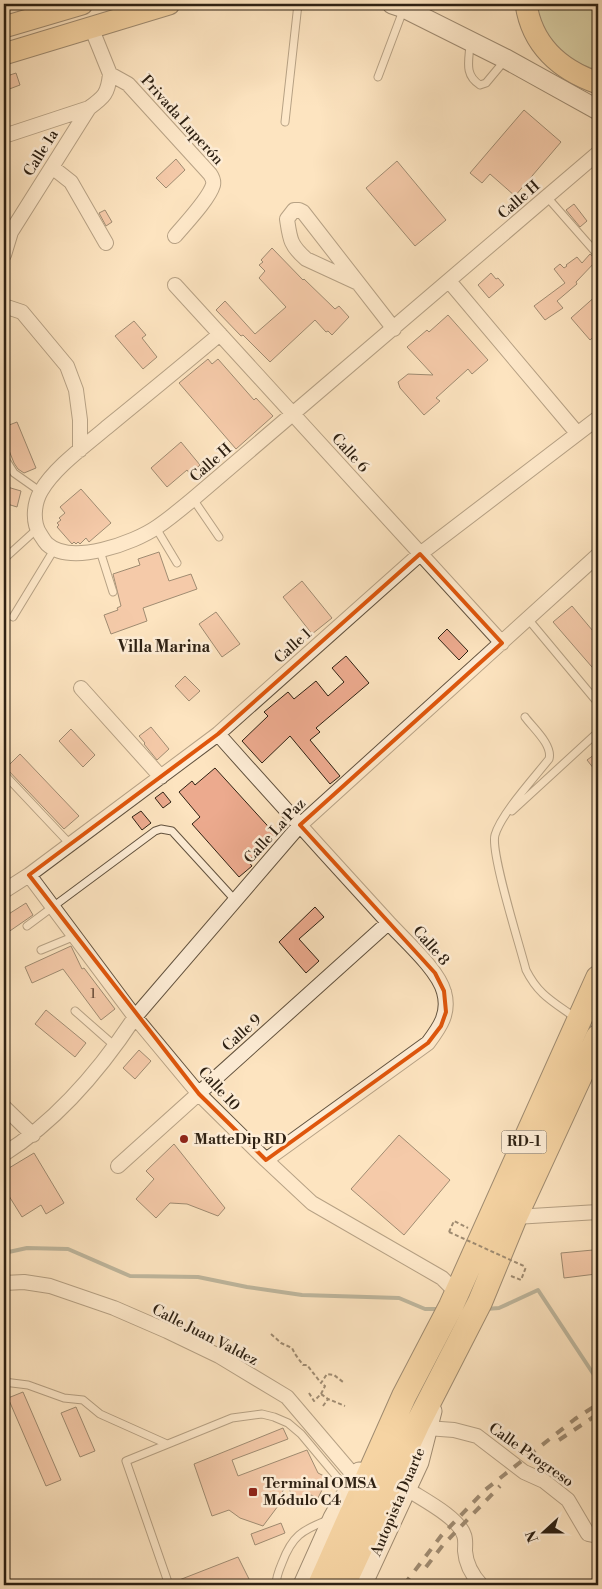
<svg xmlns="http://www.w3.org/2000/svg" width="602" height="1589" viewBox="0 0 602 1589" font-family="'Libre Bodoni',serif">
  <rect width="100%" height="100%" fill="#fde4c0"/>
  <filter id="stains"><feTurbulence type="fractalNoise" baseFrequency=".004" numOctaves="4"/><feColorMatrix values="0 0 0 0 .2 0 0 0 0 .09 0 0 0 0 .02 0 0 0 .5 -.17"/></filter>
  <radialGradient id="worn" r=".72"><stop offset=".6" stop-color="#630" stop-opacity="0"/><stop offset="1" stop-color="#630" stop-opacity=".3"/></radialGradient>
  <path fill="#bbc596" stroke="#747354" d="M533,4H598V70C555,57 548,45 533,4Z"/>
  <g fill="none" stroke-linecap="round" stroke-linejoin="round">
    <path stroke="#727f74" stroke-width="4" d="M4,1253L27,1248L68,1249L130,1276L198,1277L247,1287L302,1295L399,1298L425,1309H439
      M486,1309L499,1308L538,1290L598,1381"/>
  </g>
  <path fill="#ecaa8e" stroke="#2e2113" d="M16,73L20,85L4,91V77Z
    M524,110L561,142L515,196L490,174L482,183L470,173Z
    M176,159L185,170L166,188L156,178Z
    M397,161L446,220L415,246L366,188Z
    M574,204L587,221L580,227L566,210Z
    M105,210L112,222L106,226L99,213Z
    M272,248L303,280L304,279L335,309L339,306L349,317L332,335L328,331L326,332L315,320L270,362L243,335L241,336L216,310L225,301L255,334L286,307L259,278L265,271L259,265L263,262L261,260Z
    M590,254L597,260L576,282L577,284L557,301L563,308L545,320L534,306L565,283L554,269L560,264L564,268L567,266L566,265L577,257L582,263Z
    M491,273L496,279L498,278L504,285L489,298L478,285Z
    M598,294V333L590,340L571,318Z
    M448,315L488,360L472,374L468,369L436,398L440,401L424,415L400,388L398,382L408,374L433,375L407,347L427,330L429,332Z
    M134,321L146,335L142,338L157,357L143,369L115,336Z
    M208,359L212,364L218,359L254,400L256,398L273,416L236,449L179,383Z
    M17,422L36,468L24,473L18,469L14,463L4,438V427Z
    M181,442L200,465L190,474L187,470L167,487L151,468Z
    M4,486L21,491L17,507L4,503Z
    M81,489L111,523L89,542L86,538L80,544L78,542L76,544L74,542L72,544L57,527L59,525L57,523L61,520L59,518L65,513L60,507Z
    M159,552L169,581L191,574L197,589L143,608L147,621L111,634L104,615L118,610L117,608L121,606L113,574L140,565L138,559Z
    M302,581L332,618L312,634L283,597Z
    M572,606L598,637V674L553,622Z
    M216,612L240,644L222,657L199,624Z
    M447,629L468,651L459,660L438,638Z
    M346,656L369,683L316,728L320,732L310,740L340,776L330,784L290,736L262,763L242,741L268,716L264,712L288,692L294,699L316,681L328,696L344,682L332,668Z
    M185,676L200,691L189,701L175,686Z
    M151,727L169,749L157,760L144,744L145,743L139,736Z
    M71,729L95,755L83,767L59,741Z
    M598,752V774L587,760Z
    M20,754L79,816L64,829L6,768Z
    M215,768L276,835L248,861L252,866L239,877L192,824L200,817L179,792L192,781L195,785Z
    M163,792L171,802L163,808L155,798Z
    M141,811L151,823L142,830L132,817Z
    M26,903L33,915L4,935V917Z
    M315,907L324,917L299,939L319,961L306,973L279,942Z
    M71,946L82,969L84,968L115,1009L101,1020L63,969L32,983L25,967Z
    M46,1010L86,1043L75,1057L35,1024Z
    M139,1050L151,1061L135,1079L123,1068Z
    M399,1135L450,1180L404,1235L351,1189Z
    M174,1144L225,1208L218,1216L187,1204L170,1203L156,1218L136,1199L154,1179L146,1171Z
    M34,1153L64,1203L46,1214L41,1205L22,1217L4,1188V1171Z
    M593,1250L596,1274L564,1278L561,1253Z
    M23,1392L61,1480L46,1486L8,1398Z
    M76,1407L95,1451L80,1457L61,1413Z
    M283,1428L288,1439L232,1460L238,1476L307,1450L318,1473L328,1478L318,1498L311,1495L294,1501L286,1481L278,1506L263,1526L240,1518L229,1510L212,1516L194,1464Z
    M281,1523L285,1533L255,1545L251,1534Z
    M238,1557L252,1585H174V1582Z"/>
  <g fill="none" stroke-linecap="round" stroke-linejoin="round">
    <defs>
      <path id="lane" d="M470,44C469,61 464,75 480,85L486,83L506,59
        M378,77L404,8
        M285,122L298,4
        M547,197L598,255
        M4,457L14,473L41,492
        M193,499L219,537
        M156,528L177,563
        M100,551L113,592
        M4,559L37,529
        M13,617L55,548
        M528,619L598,703
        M525,717C533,728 553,745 549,759C534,778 501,814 495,835C490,852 520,946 526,970C539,996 554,1002 577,1019
        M4,774L70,844
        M512,811L598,732
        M27,926L155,831L161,829L172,831L235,900
        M41,950L75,936
        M75,1011L116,1047
        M4,1382L28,1385L64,1398L83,1400L100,1414L167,1444
        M169,1585L126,1461L232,1418L262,1414L274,1417L288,1423L301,1434L347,1489
        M276,1585C276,1577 279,1570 282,1563C292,1536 302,1530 328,1520"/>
      <path id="street" d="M91,27L110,74L128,84L210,174C212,177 214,181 213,185C209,199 185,224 175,236
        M4,136L89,108
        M52,167L71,182L106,243
        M4,255L11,232L89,108C104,97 108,94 110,74
        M449,281L577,433
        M358,283L306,259C290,245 290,239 287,219L294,210H299L303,212L394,329
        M175,285L502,643
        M4,306L22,312L67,366L76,390L80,420V450
        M220,334C182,366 144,397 106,428C85,446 55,467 41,491C34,503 32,522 40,534C42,537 44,541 47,544C71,566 134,543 157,527C169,519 181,509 193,499L598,153
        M81,688L161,777
        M218,734C274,797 330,859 387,921C403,939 438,969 444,992C450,1013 440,1027 428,1043L266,1160
        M29,875L135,1017L199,1094L266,1160L312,1203L442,1278L456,1292
        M4,891L29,875L218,734L420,554L598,418
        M4,1107L33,1135
        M4,1154C58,1120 100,1070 135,1017L300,825L598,555
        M118,1166L388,923
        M515,1217L598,1212
        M4,1283L24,1282L50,1286L114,1308L167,1331L219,1356L287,1397L356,1478
        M427,1428L454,1430L477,1436L524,1472L544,1481L568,1500L588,1534L598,1536
        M407,1489C422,1499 458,1517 464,1535C466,1540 465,1545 465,1551C466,1565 472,1575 481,1585"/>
      <path id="secondary" d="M392,4L404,8L506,59L598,110
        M303,1585L333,1518L359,1472
        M362,1585L419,1462L432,1411"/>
      <path id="primary" d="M526,4C532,45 560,70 598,83
        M4,27L82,4
        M4,54L169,4"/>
      <path id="highway" d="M320,1585L404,1396L451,1306L598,978
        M343,1585L418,1423L480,1302L515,1217L598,1037"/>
    </defs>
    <use href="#lane" stroke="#62523e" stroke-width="9"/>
    <use href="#street" stroke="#62523e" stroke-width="16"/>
    <use href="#secondary" stroke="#2e2113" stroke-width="21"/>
    <use href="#primary" stroke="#2e2113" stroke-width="23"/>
    <use href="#highway" stroke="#2e2113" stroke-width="26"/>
    <path stroke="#2e2113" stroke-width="2" stroke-dasharray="4 2.5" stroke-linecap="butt" d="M449,1232L454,1221L468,1228
      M511,1276L521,1280L526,1267
      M271,1334L281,1343L292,1348L295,1354L303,1365H307L321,1383
      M309,1393L314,1401L321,1394L328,1399
      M321,1394L325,1386L321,1383L327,1374L334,1375L343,1382
      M323,1406L328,1399L345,1406"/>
    <use href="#lane" stroke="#feedd6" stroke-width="7"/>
    <use href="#street" stroke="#feedd6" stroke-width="14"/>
    <use href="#secondary" stroke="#feedd6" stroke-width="19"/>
    <use href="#primary" stroke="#eec280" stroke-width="21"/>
    <use href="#highway" stroke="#eec280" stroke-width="24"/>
    <path stroke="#2e2113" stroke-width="4" stroke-dasharray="9 9" stroke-linecap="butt" d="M559,1440L598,1414
      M426,1567L443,1545L500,1486
      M404,1585L441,1536L485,1490L575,1419L598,1404"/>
    <path stroke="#2e2113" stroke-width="2" stroke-dasharray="4 2.5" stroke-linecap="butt" d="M449,1232L526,1267"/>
  </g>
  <path d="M0 0H602V1589H0ZM420,554L502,643L300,825L435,973L444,991L446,1012L441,1026L428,1043L266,1160L199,1094L29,875L218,734Z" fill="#fde4c0" fill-opacity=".55" fill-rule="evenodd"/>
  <path fill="none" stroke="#df560c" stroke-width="4" stroke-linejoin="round" d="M420,554L502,643L300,825L435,973L444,991L446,1012L441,1026L428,1043L266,1160L199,1094L29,875L218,734Z"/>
  <g fill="#8f2418" stroke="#feedd6" stroke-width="2">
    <circle cx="184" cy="1139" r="5"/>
    <rect x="248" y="1487" width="10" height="10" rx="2.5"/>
  </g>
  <g text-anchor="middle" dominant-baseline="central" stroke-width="5" stroke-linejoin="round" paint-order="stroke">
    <g font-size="12" fill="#5e4332">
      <text x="93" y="994">1</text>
    </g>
    <rect fill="#feedd6" stroke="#6c5e4e" stroke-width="1" x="501.5" y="1130.5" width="45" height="23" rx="4"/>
    <g font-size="14" font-weight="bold" fill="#2e2113">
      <text x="524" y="1142">RD-1</text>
    </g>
    <g font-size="15" fill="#2e2113" stroke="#feedd6">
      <text transform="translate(182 120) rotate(48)">Privada Luperón</text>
      <text transform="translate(41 153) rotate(-58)">Calle 1a</text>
      <text transform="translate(519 200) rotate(-41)">Calle H</text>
      <text transform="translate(350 453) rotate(48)">Calle 6</text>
      <text transform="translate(211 463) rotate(-41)">Calle H</text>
      <text transform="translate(293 646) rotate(-42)">Calle 1</text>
      <text transform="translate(275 831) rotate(-47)">Calle La Paz</text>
      <text transform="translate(431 946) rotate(49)">Calle 8</text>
      <text transform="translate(242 1033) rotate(-42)">Calle 9</text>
      <text transform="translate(219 1089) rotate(47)">Calle 10</text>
      <text transform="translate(205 1335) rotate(27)">Calle Juan Valdez</text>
      <text transform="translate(531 1455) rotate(35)">Calle Progreso</text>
      <text transform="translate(398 1502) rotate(-67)">Autopista Duarte</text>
    </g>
    <g font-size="15" font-weight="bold" fill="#2e2113" stroke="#feedd6" text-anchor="start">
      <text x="194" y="1139">MatteDip RD</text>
      <text x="263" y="1483">Terminal OMSA<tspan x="263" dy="17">Módulo C4</tspan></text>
    </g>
    <g font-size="16" font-weight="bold" fill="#2e2113" stroke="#feedd6">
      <text x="164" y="647">Villa Marina</text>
    </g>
  </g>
  <rect width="602" height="1589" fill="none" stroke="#fde4c0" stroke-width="20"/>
  <rect x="5" y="5" width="592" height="1579" fill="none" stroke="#2e2113" stroke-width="2.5"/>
  <rect x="10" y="10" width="582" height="1569" fill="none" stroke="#2e2113"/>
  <g transform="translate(544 1532) rotate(249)" stroke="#feedd6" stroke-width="4" paint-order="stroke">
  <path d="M0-4L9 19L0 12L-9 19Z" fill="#2e2113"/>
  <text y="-8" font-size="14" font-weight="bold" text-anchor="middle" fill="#2e2113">N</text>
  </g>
  <rect width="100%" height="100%" filter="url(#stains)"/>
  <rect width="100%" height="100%" fill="url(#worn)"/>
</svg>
